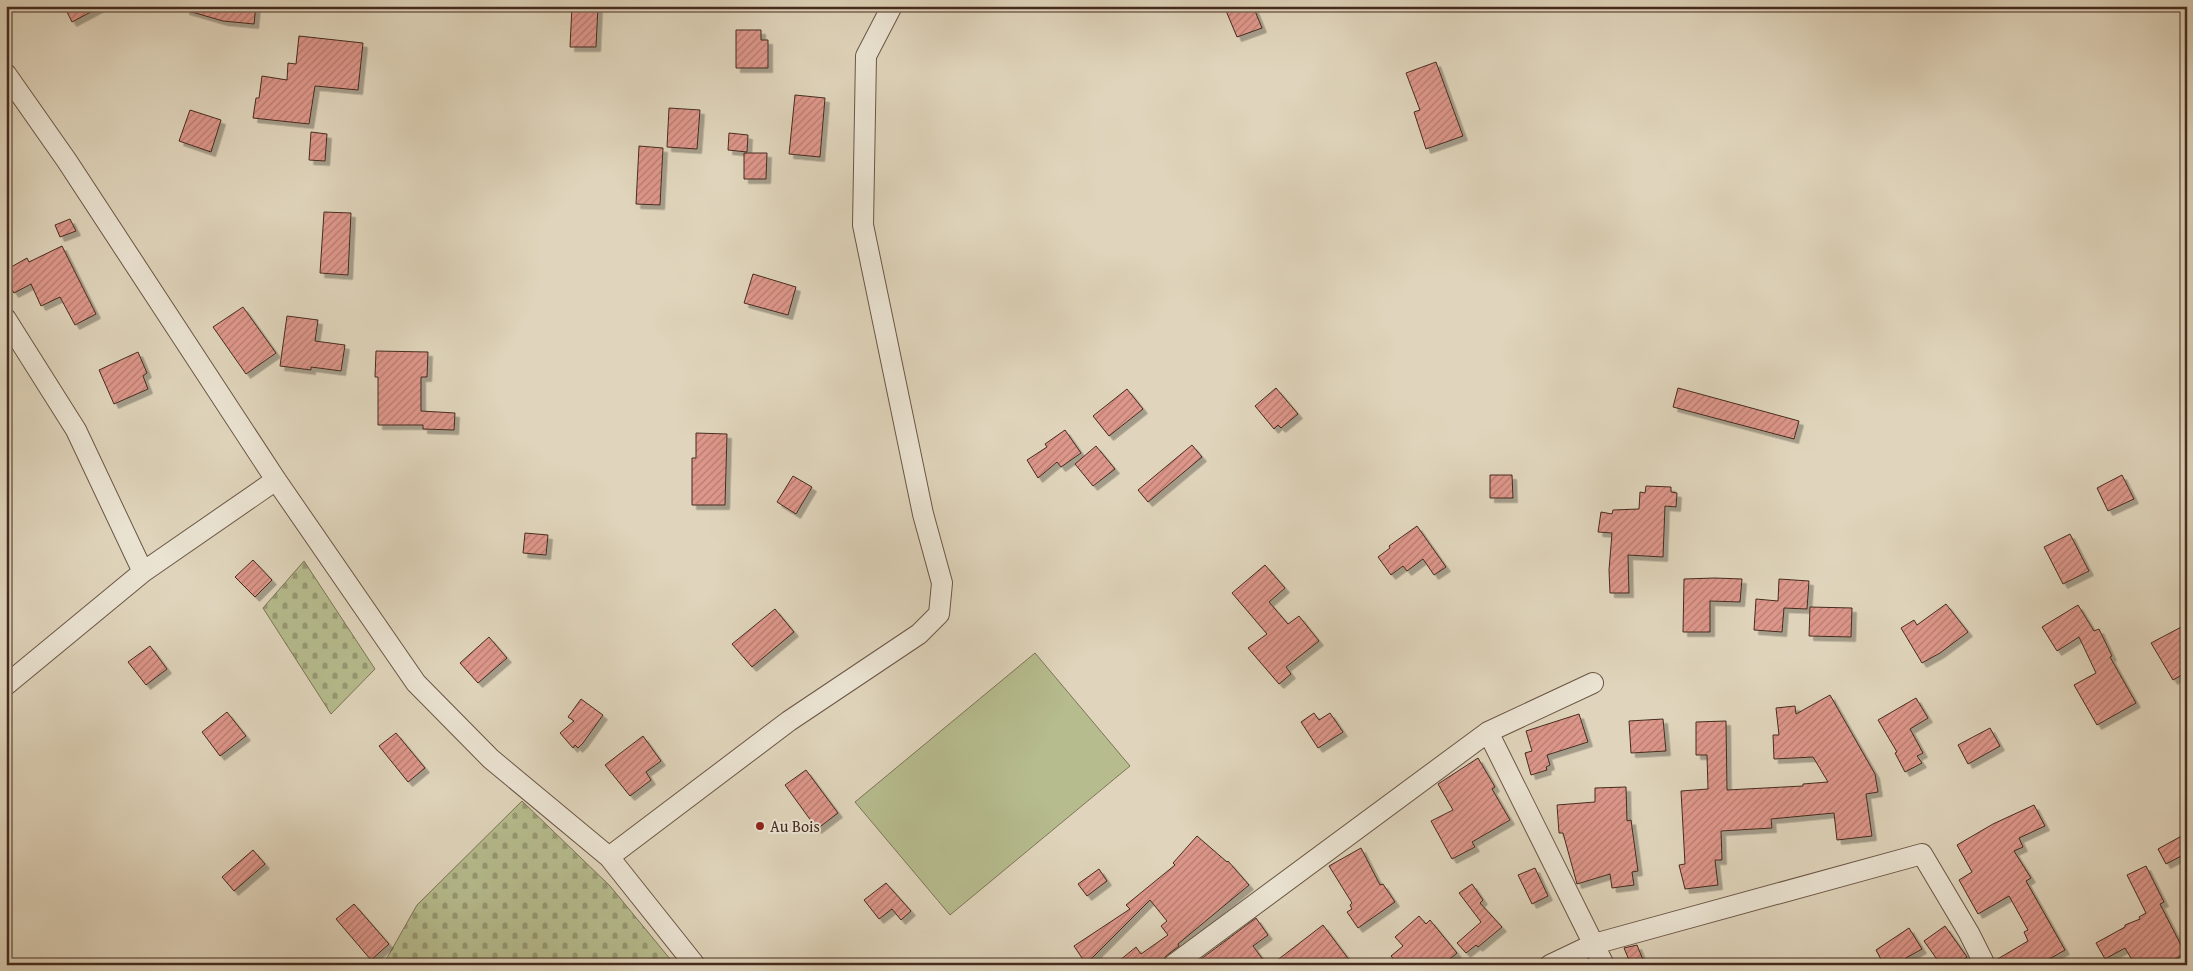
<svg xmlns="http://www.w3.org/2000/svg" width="2193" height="971" viewBox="0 0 2193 971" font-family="'Gentium Book Plus',serif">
  <defs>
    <pattern id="cemetery-stones" width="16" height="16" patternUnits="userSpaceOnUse" patternTransform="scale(1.25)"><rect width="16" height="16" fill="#b6bc8e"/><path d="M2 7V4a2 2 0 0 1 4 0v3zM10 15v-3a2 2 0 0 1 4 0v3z" fill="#969973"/></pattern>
    <pattern id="building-hatch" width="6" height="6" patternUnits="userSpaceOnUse" patternTransform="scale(1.25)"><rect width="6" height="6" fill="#de978b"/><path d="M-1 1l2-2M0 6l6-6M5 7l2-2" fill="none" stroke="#b67b71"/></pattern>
    <filter id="shadow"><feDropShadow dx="4.5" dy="4.5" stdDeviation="0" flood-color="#0004"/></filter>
  </defs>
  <rect width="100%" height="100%" fill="#e0d5bc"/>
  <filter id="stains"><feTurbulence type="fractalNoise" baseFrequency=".004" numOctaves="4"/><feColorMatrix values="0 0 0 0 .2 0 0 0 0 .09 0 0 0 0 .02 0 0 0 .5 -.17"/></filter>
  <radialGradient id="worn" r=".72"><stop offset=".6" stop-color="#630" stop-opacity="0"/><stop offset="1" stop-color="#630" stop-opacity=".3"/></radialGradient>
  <path fill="#b6bc8e" stroke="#7d7456" d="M1035,653L1130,766L950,915L855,802Z"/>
  <path fill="url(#cemetery-stones)" stroke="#7d7456" d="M304,561L375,669L331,714L263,608Z
    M522,801L610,886L675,965H383L417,905Z"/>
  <path fill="url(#building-hatch)" stroke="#442b1e" filter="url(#shadow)" d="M64,6H102L72,22Z
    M185,6H256L254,24L223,21L185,10Z
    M572,6H598L596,47H570Z
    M1224,6H1253L1262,28L1237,37Z
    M736,30H761V40H768V68H736Z
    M299,36L363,43L358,90L315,86L309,124L253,118L256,98H259L262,76L287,80L288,63L296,64Z
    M1436,62L1463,136L1426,149L1414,112L1420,110L1406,73Z
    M795,95L825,98L820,157L789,154Z
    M669,108L700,110L697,149L667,147Z
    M190,110L221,120L211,152L179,141Z
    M311,132L327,134L325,161L309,160Z
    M729,133L748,135L747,152L728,150Z
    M639,146L663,148L660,205L636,204Z
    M744,153H767L766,179H744Z
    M324,212L351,213L348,275L320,273Z
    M70,219L76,231L60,237L55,225Z
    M62,246L96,314L75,325L60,297L41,306L31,284L14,293L6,280V270L27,258L29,262Z
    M753,274L796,287L788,315L744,303Z
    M243,307L276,353L246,374L213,327Z
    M287,316L318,320L315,341L345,345L341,371L311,367V370L280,366Z
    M376,351L428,352L427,377H421V411L455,413L454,430L423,429V425H378V377H375Z
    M138,352L147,373L143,376L148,389L114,404L99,370Z
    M1276,388L1298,414L1281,428L1278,425L1274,429L1255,406Z
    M1678,388L1799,421L1794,439L1673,407Z
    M1127,389L1143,409L1109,436L1093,416Z
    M1065,430L1081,453L1061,467L1057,462L1038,478L1027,460L1047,447L1045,444Z
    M696,433L727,434L725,505H692V458H696Z
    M1192,445L1202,457L1148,502L1138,490Z
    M1096,446L1115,469L1093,486L1075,464Z
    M1490,475H1512L1513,498H1490Z
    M2122,475L2134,499L2108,511L2097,488Z
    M793,476L812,487L796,514L777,502Z
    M1646,486L1671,487V492L1677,493L1676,507L1665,506L1663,557L1628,555L1629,593H1610L1609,570L1612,533L1598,532L1601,512L1612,514L1613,510L1639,509L1640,492L1645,493Z
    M1417,526L1446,567L1434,575L1423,559L1407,571L1403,566L1391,575L1378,557L1390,548L1389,546Z
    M525,533L548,535L546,555L523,553Z
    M2070,534L2089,571L2063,584L2044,547Z
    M253,560L272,580L255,597L235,577Z
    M1265,565L1285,588L1269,602L1288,624L1299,616L1319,641L1286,667L1291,674L1279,684L1248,648L1267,634L1232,593Z
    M1715,578L1742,579L1740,602L1710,601V632H1683L1684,579Z
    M1779,579L1809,581L1807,609L1784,608L1782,632L1754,630L1756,599L1778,601Z
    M1946,604L1968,632L1940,653L1922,663L1901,628L1914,620L1917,625Z
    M2078,605L2094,631L2099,629L2112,656L2110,657L2136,703L2097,725L2074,685L2096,673L2079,637L2057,651L2042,627Z
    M1810,607L1852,608L1851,637L1809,636Z
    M775,609L794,632L752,667L732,644Z
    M2187,624V672L2173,680L2151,643Z
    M489,637L507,658L478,683L460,663Z
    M150,646L167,669L146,685L128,662Z
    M1830,695L1875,774L1878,792L1866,794L1872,836L1837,840L1834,813L1771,819L1772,828L1721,831L1722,860H1715L1718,885L1685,889L1679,865L1685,864L1681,791L1708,789L1707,755H1696V722L1726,721L1727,790L1803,786V784L1828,782L1813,757L1774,759L1773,735H1779L1776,708L1795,706L1796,714Z
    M1916,698L1928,718L1910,729L1923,753L1917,756L1922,763L1905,772L1895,753L1897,752L1878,720Z
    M581,699L603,715L583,743L578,748L575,745L573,748L560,733L574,721L568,717Z
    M227,712L246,736L220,756L202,732Z
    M1314,713L1319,720L1330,713L1343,732L1318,748L1301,722Z
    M1579,714L1588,742L1547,755L1550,765L1546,767L1547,770L1531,775L1525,753L1532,751L1526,731Z
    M1663,719L1666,751L1631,753L1629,721Z
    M1990,728L2000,746L1968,764L1958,745Z
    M396,733L425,768L408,782L379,746Z
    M643,736L661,761L646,772L651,780L630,796L605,765Z
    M1478,758L1495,787L1492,789L1510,820L1472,842L1475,847L1452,859L1431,821L1453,810L1438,784Z
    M806,770L838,813L817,829L785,785Z
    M1626,787L1627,821L1631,820L1638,871L1632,872L1634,885L1612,888L1610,874L1577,884L1563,833H1559L1557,805L1595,802V788Z
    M2034,805L2045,826L2019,838L2023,847L2014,851L2031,878L2026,881L2065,950L2039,965H1997L1996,960L2028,941L2024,932L2028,930L2009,896L1978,914L1959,880L1972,872L1957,845L1993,824Z
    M2187,833V853L2166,864L2158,849Z
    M1197,836L1227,862L1228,861L1249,885L1178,944L1179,946L1166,956L1161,965H1114L1136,947L1141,954L1168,935L1161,926L1167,921L1150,900L1086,964L1074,946L1130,909L1126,905L1175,865L1173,863Z
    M1361,848L1380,885L1383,884L1395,902L1358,928L1347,912L1352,909L1350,905L1352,903L1329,866Z
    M253,850L265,864L234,891L222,877Z
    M2146,866L2164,902L2160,904L2185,953L2165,965H2135L2125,948L2105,959L2096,943L2125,927V925L2140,919L2139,917L2146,913L2127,875Z
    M1535,868L1548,896L1532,904L1518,875Z
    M1099,869L1107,881L1087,896L1078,884Z
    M886,883L911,911L901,920L892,909L879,919L864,900Z
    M1472,884L1483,900L1480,903L1502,927L1478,947L1476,945L1466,953L1457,943L1481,922L1459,893Z
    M354,904L389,944L371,960L336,919Z
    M1419,916L1426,924L1430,920L1457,953L1443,965H1398L1391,956L1403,946L1395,937Z
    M1256,918L1268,935L1253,946L1267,965H1193Z
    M1323,925L1353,965H1271Z
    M1945,926L1967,957L1956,965H1941L1924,941Z
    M1909,928L1922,949L1906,958L1910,965H1884L1876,950Z
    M1637,945L1645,965H1631L1624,948Z"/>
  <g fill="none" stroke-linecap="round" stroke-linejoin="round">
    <defs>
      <path id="minor" d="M6,74L67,161L276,480L416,683L491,759L609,857L695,965
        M6,319L76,430L143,572
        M6,685L143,572L276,480
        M1488,732L1604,965
        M609,857L789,721L919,634L939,614L942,583L923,514L863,225L866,56L892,6
        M1173,965L1488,732L1593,683
        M1550,965L1594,944L1922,854L1969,933L1985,965"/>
    </defs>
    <use href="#minor" stroke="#6b5646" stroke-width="22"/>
    <use href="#minor" stroke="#ebe4d3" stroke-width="20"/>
  </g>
  <circle fill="#8f2418" stroke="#ebe4d3" stroke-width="2" cx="760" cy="826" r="5"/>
  <g text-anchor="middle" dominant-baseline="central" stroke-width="4" stroke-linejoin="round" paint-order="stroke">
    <g font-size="16" fill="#442b1e" stroke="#ebe4d3" text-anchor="start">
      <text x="770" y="826">Au Bois</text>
    </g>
  </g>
  <rect width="2193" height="971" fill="none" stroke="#e0d5bc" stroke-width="25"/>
  <rect x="8" y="8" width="2178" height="956" fill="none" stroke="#442b1e" stroke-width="2.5"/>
  <rect x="12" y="12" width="2168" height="946" fill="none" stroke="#442b1e"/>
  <rect width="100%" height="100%" filter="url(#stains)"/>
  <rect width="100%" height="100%" fill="url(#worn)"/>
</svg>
